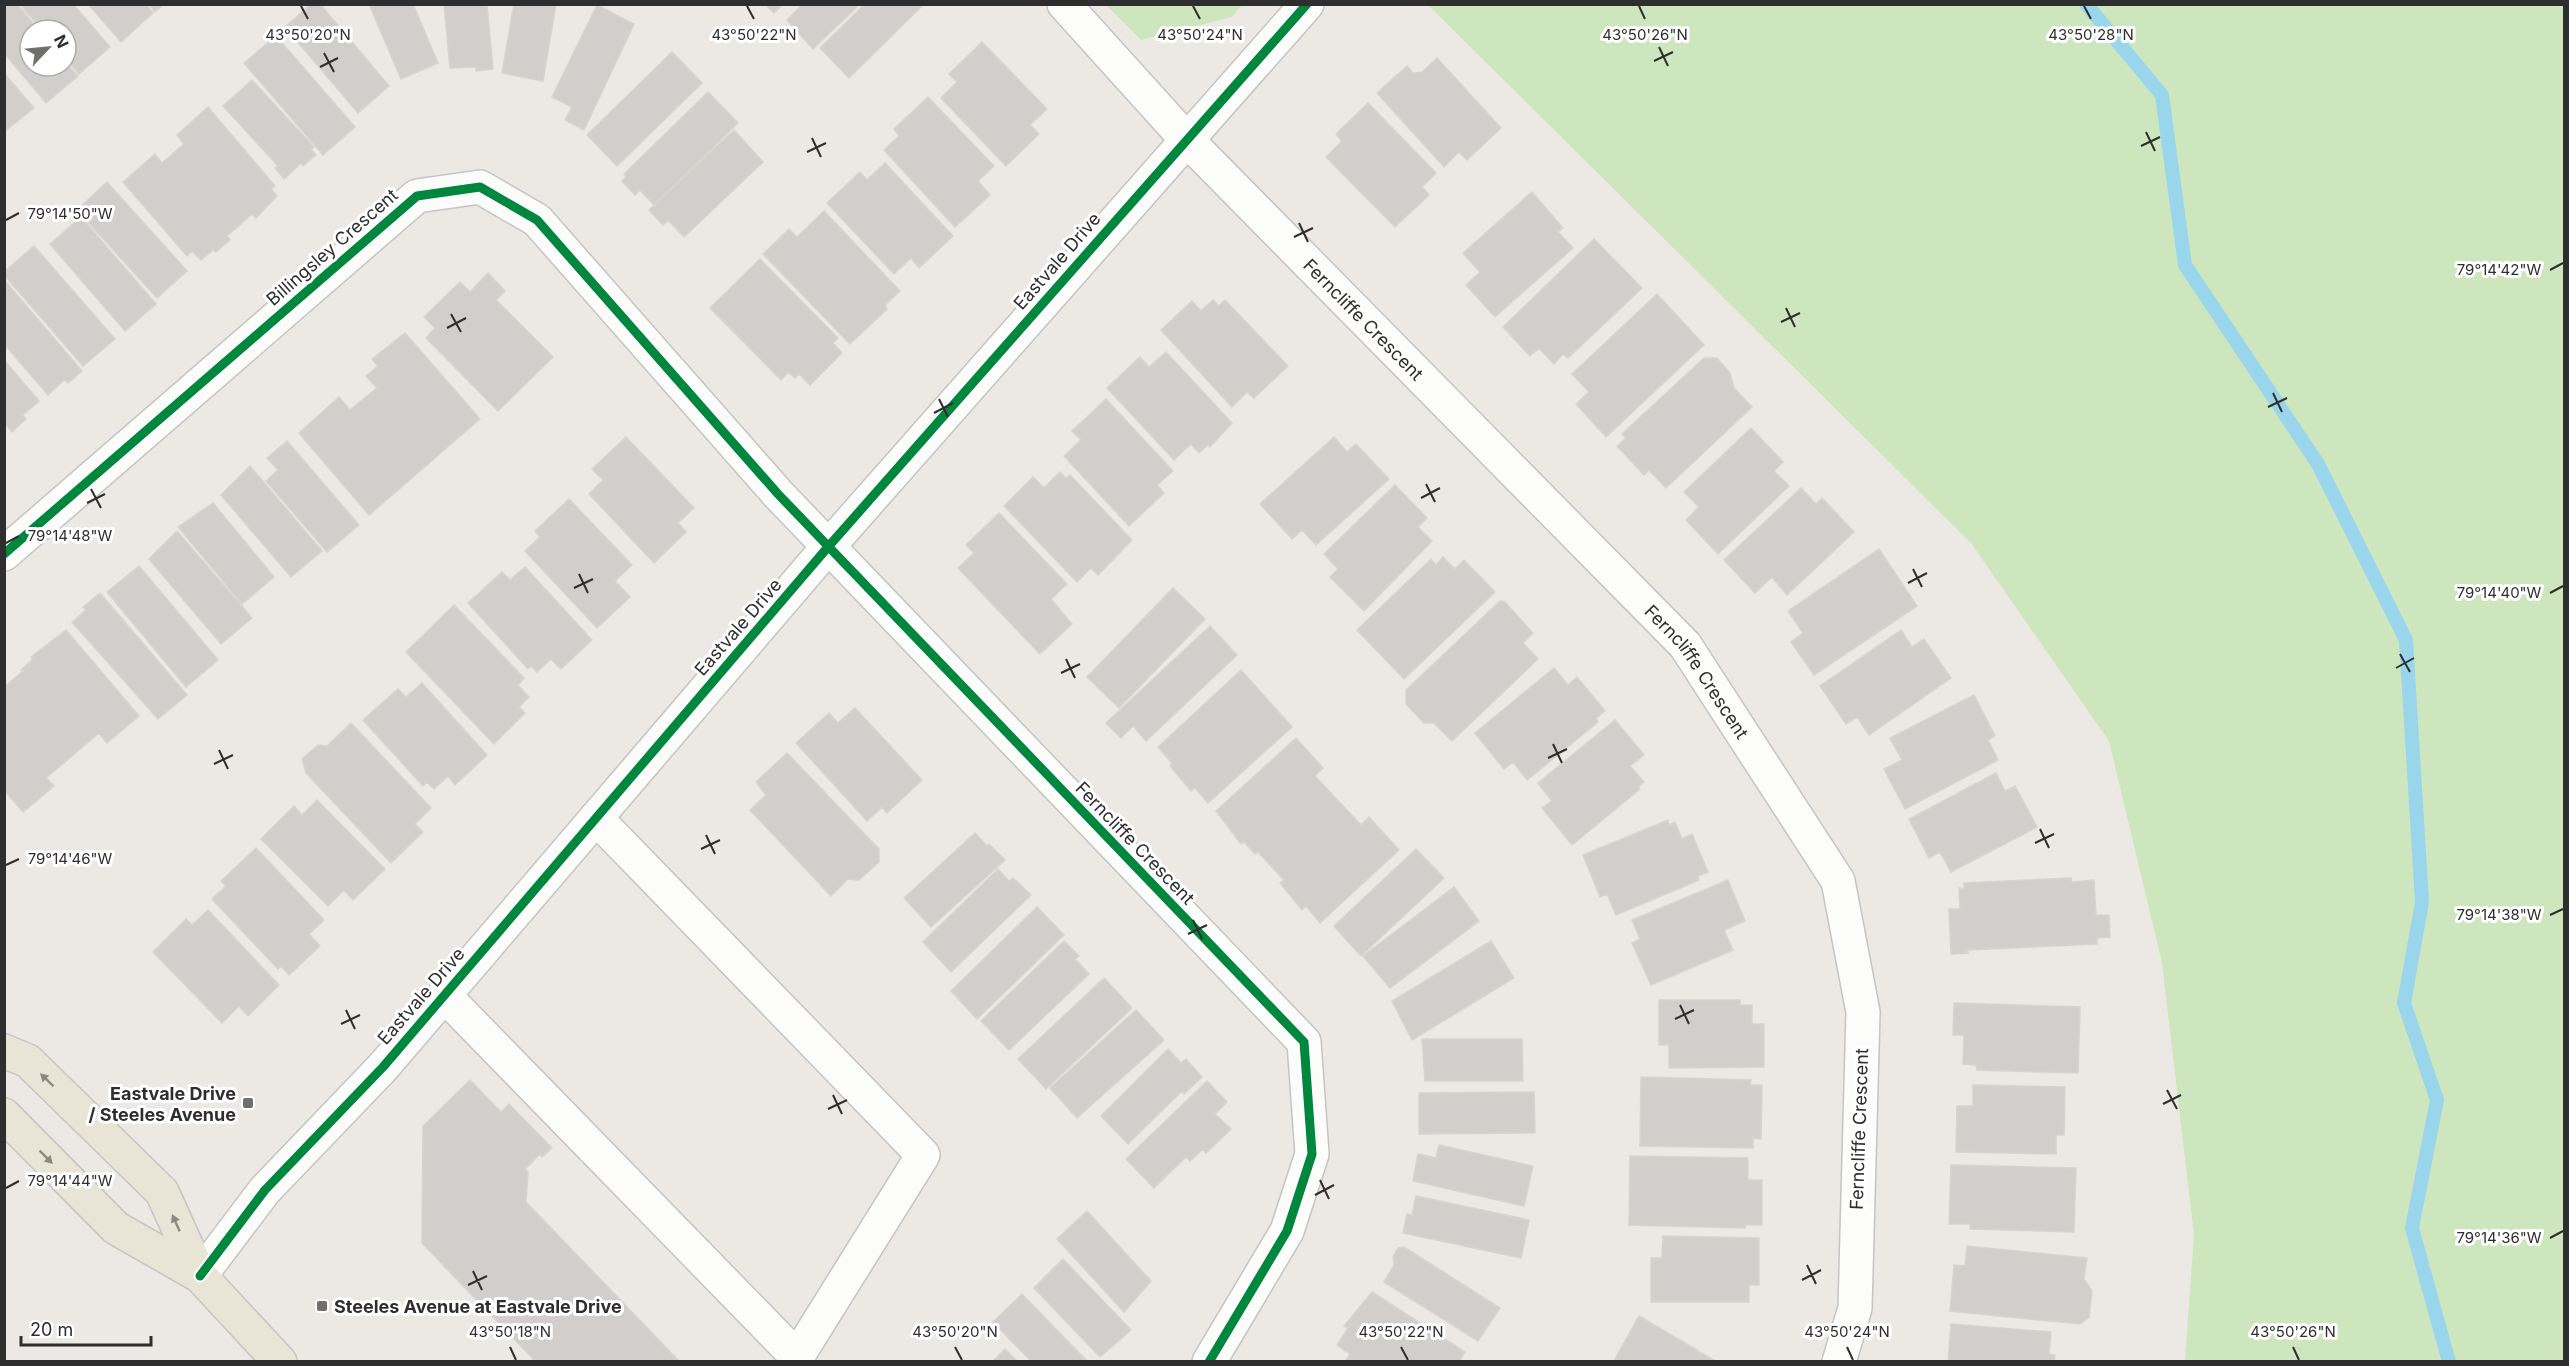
<svg xmlns="http://www.w3.org/2000/svg" width="2569" height="1366" viewBox="0 0 2569 1366" font-family="Inter,sans-serif">
  <rect width="100%" height="100%" fill="#ece8e4"/>
  <path fill="#cee6be" d="M1106,5H1242L1232,17L1141,40Z
    M1428,5H2564V1361H2185L2194,1235L2162,963L2109,741L1971,543Z"/>
  <g fill="none" stroke-linecap="round" stroke-linejoin="round">
    <path stroke="#99d6ec" stroke-width="14" d="M2086,4L2162,95L2185,265L2318,464L2406,640L2422,902L2404,1003L2437,1100L2412,1228L2449,1362"/>
  </g>
  <path fill="#d1cecb" stroke="#d7d4d0" stroke-width="1.5" d="M4,4H17L39,30H30V66H66V63L78,76L46,103L4,53Z
    M20,4H73L110,47L79,74L66,59V30H42Z
    M88,4H146L153,13L121,42Z
    M149,4H164L155,12Z
    M311,4H320L389,86L358,113L285,27Z
    M369,4H413L438,63L401,79Z
    M444,4H487L493,69L476,71V67L450,68Z
    M514,4H556L543,81L502,73Z
    M765,4H783L774,13Z
    M803,4H860L813,49L787,20Z
    M865,4H924L849,78L820,48Z
    M597,5L634,24L584,130L565,120L572,107L552,97Z
    M276,36L355,127L323,155L244,63Z
    M982,42L1047,109L1030,125L1039,134L1006,166L941,98L957,82L949,74Z
    M672,52L702,83L617,166L587,135Z
    M1437,58L1501,128L1467,160L1459,152L1444,167L1377,93L1407,66L1413,73L1422,72Z
    M4,73L34,108L4,132Z
    M252,80L314,147L311,149L316,155L303,166L301,163L284,179L275,168L278,166L223,106Z
    M708,92L738,123L654,205L640,190L635,195L622,181L626,177L624,174Z
    M928,97L994,166L978,181L990,195L955,227L884,150L899,136L894,129Z
    M1368,103L1436,173L1422,187L1429,195L1395,227L1326,157L1342,141L1336,134Z
    M208,107L275,186L271,189L277,196L256,218L252,214L227,236L230,240L216,252L213,250L201,260L192,251L187,256L123,182L155,154L162,163L184,144L177,135Z
    M734,130L763,162L684,237L668,220L663,225L649,210Z
    M885,163L953,236L919,268L911,258L894,274L827,203L860,172L867,180Z
    M107,182L187,271L157,298L77,210Z
    M1532,192L1563,228L1558,232L1573,248L1495,317L1466,285L1480,272L1463,253Z
    M824,211L900,291L885,305L887,309L850,344L763,254L789,229L797,237Z
    M81,217L156,304L125,331L50,244Z
    M1594,239L1642,288L1568,358L1563,354L1554,364L1539,348L1530,356L1503,327Z
    M34,246L115,339L83,366L4,275V272Z
    M760,259L838,338L833,343L842,353L810,385L799,374L795,378L788,372L781,380L710,308Z
    M488,273L505,291L496,300L553,357L498,411L426,338L435,328L424,317L460,282L470,292Z
    M6,282L82,371L68,383L64,380L48,395L4,344Z
    M1657,294L1704,345L1606,437L1576,404L1589,392L1572,374Z
    M1213,300L1219,306L1225,300L1288,366L1254,398L1247,392L1232,407L1161,330L1192,301L1201,311Z
    M405,333L480,419L369,515L299,433L339,397L350,410L377,388L366,376L378,366L372,359Z
    M1166,352L1232,423L1210,447L1208,445L1199,453L1191,444L1174,460L1107,388L1140,357L1149,367Z
    M1704,358H1717L1730,373L1734,388L1752,407L1666,488L1649,470L1644,475L1617,446L1626,438L1622,434Z
    M4,360L39,401L23,415L26,419L12,432L4,423Z
    M1106,399L1173,471L1157,485L1164,493L1129,526L1064,456L1081,440L1072,431Z
    M1751,428L1783,462L1774,471L1789,486L1718,554L1686,520L1699,507L1684,492Z
    M626,437L694,508L678,523L686,532L654,563L589,494L603,480L592,469Z
    M1334,437L1347,452L1356,444L1389,479L1316,545L1302,530L1292,539L1260,504Z
    M287,441L359,525L327,552L266,481L278,470L267,458Z
    M250,466L322,551L291,577L221,495Z
    M1060,472L1066,478L1070,475L1132,540L1098,575L1091,568L1077,582L1004,506L1033,477L1044,488Z
    M1395,485L1427,518L1418,527L1432,541L1364,611L1330,577L1338,569L1324,554Z
    M1801,488L1816,504L1822,498L1854,532L1787,595L1772,577L1755,593L1724,560Z
    M569,499L632,565L615,581L630,597L597,628L525,551L540,537L535,531Z
    M213,503L274,577L242,604L178,527Z
    M999,513L1067,584L1051,599L1072,624L1040,654L958,568L974,553L966,545Z
    M177,531L252,618L221,644L149,559Z
    M1879,549L1917,606L1814,675L1791,642L1803,633L1788,611Z
    M1443,557L1455,569L1464,560L1495,592L1404,679L1357,630L1431,559L1436,565Z
    M139,566L218,660L186,687L107,592Z
    M525,567L592,640L561,669L551,659L537,672L531,666L528,669L468,603L502,572L510,580Z
    M1173,588L1205,619L1119,708L1087,677Z
    M100,593L187,695L158,719L72,622L86,610L83,607Z
    M1500,601L1505,602L1533,633L1523,643L1538,659L1452,741L1434,723H1424L1406,704V690Z
    M454,605L524,678L518,685L529,697L519,707L525,713L494,744L406,652Z
    M1210,626L1237,655L1146,741L1133,726L1121,738L1106,723Z
    M66,630L139,716L107,743L99,733L46,778L54,786L23,812L4,790V687L23,671L21,670L33,659L31,657Z
    M1901,630L1912,647L1924,639L1951,678L1869,735L1857,717L1846,724L1820,686Z
    M1554,668L1568,685L1577,677L1605,711L1596,718L1598,722L1527,780L1513,762L1504,769L1475,733Z
    M1241,670L1292,727L1208,803L1195,788L1191,791L1170,766L1172,763L1158,747Z
    M422,683L487,755L455,785L448,776L434,789L427,782L423,786L363,720L398,689L406,697Z
    M1974,695L1995,736L1988,740L1998,760L1905,809L1884,769L1902,760L1890,738Z
    M855,708L922,780L887,813L882,807L867,821L796,743L829,713L838,723Z
    M1615,720L1644,755L1630,766L1644,782L1638,787L1640,789L1572,845L1542,808L1552,801L1538,783Z
    M351,723L431,808L415,824L423,832L391,863L306,773L302,759L318,745L327,746Z
    M1296,738L1323,768L1315,776L1361,825L1369,817L1399,850L1320,923L1306,906L1302,910L1280,883L1284,880L1258,852L1255,854L1244,842L1241,844L1216,811Z
    M787,753L879,849V862L859,880L848,879L831,896L750,810L766,795L756,782Z
    M1996,773L2005,791L2015,786L2037,827L1951,872L1940,852L1929,858L1909,819Z
    M317,800L385,869L353,900L344,890L328,906L261,839L294,806L302,815Z
    M1668,820L1669,825L1675,822L1682,839L1692,834L1708,872L1698,876L1699,880L1616,915L1607,894L1600,897L1583,855Z
    M975,833L987,846L989,844L1005,860L931,927L904,898Z
    M256,848L324,920L309,934L320,946L289,975L281,966L278,969L212,899L226,886L221,881Z
    M1416,849L1444,878L1361,956L1334,926Z
    M998,869L1009,881L1013,878L1031,895L951,972L923,942Z
    M2071,878L2072,882L2094,880L2096,915H2109L2110,937L2097,938V944L1967,950L1968,953L1951,954L1949,909H1960L1959,888L1964,889V883Z
    M1728,880L1745,921L1724,930L1733,950L1651,985L1632,943L1640,939L1632,920Z
    M1454,887L1479,921L1390,988L1363,956Z
    M1037,907L1064,935L977,1019L951,991Z
    M208,910L279,985L248,1016L239,1006L222,1023L153,952L186,919L192,925Z
    M1064,941L1079,956L1075,959L1089,974L1009,1050L981,1021Z
    M1491,941L1514,978L1412,1040L1392,1001Z
    M1104,978L1132,1008L1046,1089L1018,1059Z
    M1659,1000H1740V1005H1752V1024H1764V1067L1669,1068V1045H1659Z
    M1954,1003L2080,1007L2078,1073L1977,1070L1976,1065L1963,1064L1964,1035H1953Z
    M1136,1010L1164,1040L1077,1118L1050,1088Z
    M1422,1039H1522L1523,1081H1425Z
    M1168,1049L1181,1063L1186,1059L1202,1077L1184,1094L1182,1091L1128,1144L1101,1116Z
    M1641,1077L1751,1080L1750,1085H1762L1761,1139L1753,1138V1148L1640,1146Z
    M470,1080L501,1112L509,1104L552,1148L542,1157L540,1154L525,1169L528,1172L526,1202L680,1362H536L422,1243L423,1126Z
    M1207,1081L1227,1102L1215,1114L1231,1129L1206,1153L1203,1149L1190,1161L1186,1157L1154,1188L1126,1159Z
    M1973,1085L2065,1087L2064,1135H2056V1154L1956,1152L1957,1106H1973Z
    M1534,1092L1535,1133L1419,1134V1093Z
    M1439,1145L1533,1166L1524,1206L1413,1181L1418,1154L1436,1158Z
    M1630,1156L1748,1158V1180H1762V1225H1745V1228L1629,1225Z
    M1951,1165L2076,1168L2074,1232L1970,1229V1224H1949Z
    M1416,1196L1529,1220L1521,1258L1403,1233L1407,1214L1412,1215Z
    M1087,1211L1151,1281L1124,1312L1057,1239Z
    M1663,1236L1759,1238V1285H1749V1302H1651V1258H1662Z
    M1967,1246L2087,1258L2084,1279L2092,1291L2089,1317L2080,1324L1950,1311L1954,1265L1965,1266Z
    M1404,1247L1500,1308L1478,1341L1384,1282L1394,1265L1393,1257L1398,1248Z
    M1063,1259L1131,1330L1100,1357L1034,1288Z
    M1372,1292L1465,1352L1459,1362H1345L1350,1354L1337,1345L1348,1328L1344,1326Z
    M1022,1294L1088,1362H1032L993,1322Z
    M1639,1316L1717,1362H1620L1615,1359Z
    M1951,1324L2051,1332L2049,1354L2055,1355L2054,1362H1948Z
    M1005,1349L1018,1362H992Z"/>
  <g fill="none" stroke-linecap="round" stroke-linejoin="round">
    <defs>
      <g id="minor">
        <path id="s1" d="M1064,4L1186,139L1685,645L1838,881L1863,1012L1855,1308L1839,1362"/>
        <path d="M4,554L417,196L480,187L537,220L778,494L1304,1042L1312,1154L1287,1231L1209,1362"/>
        <path d="M444,995L797,1357L923,1155L596,818"/>
        <path d="M200,1276L265,1190L383,1067L828,547L1307,4"/>
      </g>
      <path id="major" d="M4,1051L28,1061L162,1192L200,1276
        M4,1115L116,1228L200,1276L280,1362"/>
    </defs>
    <use href="#minor" stroke="#c5c4c5" stroke-width="36"/>
    <use href="#major" stroke="#c6c5c4" stroke-width="36"/>
    <use href="#minor" stroke="#fcfcfb" stroke-width="33"/>
    <use href="#major" stroke="#e8e4d6" stroke-width="33"/>
    <defs>
      <path id="cycleway" d="M4,554L417,196L480,187L537,220L778,494L1304,1042L1312,1154L1287,1231L1209,1362
        M200,1276L265,1190L383,1067L828,547L1307,4"/>
    </defs>
    <use href="#cycleway" stroke="#fff" stroke-width="13"/>
    <use href="#cycleway" stroke="#00873e" stroke-width="9"/>
  </g>
  <defs><path id="oneway-solid" d="M-6-.8H1V-3.2L6.5 0L1 3.2V.8H-6Z" transform="scale(1.5)"/></defs>
  <g fill="#8b8982">
    <use href="#oneway-solid" transform="translate(47 1080) rotate(-136)"/>
    <use href="#oneway-solid" transform="translate(46 1157) rotate(45)"/>
    <use href="#oneway-solid" transform="translate(176 1223) rotate(-114)"/>
  </g>
  <path fill="none" stroke="#2e2e2e" stroke-width="2" d="M301,6L308,19M747,6L754,19M1193,6L1200,19M1639,6L1645,19M2084,6L2091,19M1659,47L1668,66M324,53L334,72M1654,61L1673,52M320,67L338,58M2146,132L2155,151M812,138L821,157M2141,146L2160,137M807,152L826,143M6,220L19,213M1299,223L1308,242M1294,237L1313,228M2550,270L2563,263M1786,308L1795,327M451,314L461,332M1781,322L1800,313M447,328L466,318M2273,393L2282,412M939,399L948,417M2268,407L2287,398M934,413L953,403M1426,484L1435,502M91,489L101,508M1421,498L1440,488M87,503L105,494M6,543L19,536M1913,569L1922,587M579,574L588,593M1908,583L1927,573M574,588L593,579M2550,593L2563,586M2400,654L2410,672M1066,659L1075,678M2396,668L2414,658M1061,673L1080,664M1553,744L1562,763M219,750L228,769M1548,758L1567,749M214,764L233,755M2040,829L2049,848M706,835L715,854M2035,843L2054,834M701,849L720,840M6,865L19,859M2550,915L2563,909M1193,920L1202,939M1188,934L1207,925M1680,1005L1689,1024M346,1010L355,1029M1675,1019L1694,1010M341,1024L360,1015M2167,1090L2177,1109M833,1095L842,1114M2163,1104L2181,1095M828,1109L847,1100M1320,1180L1329,1199M6,1188L19,1181M1315,1195L1334,1185M2550,1238L2563,1231M1807,1265L1816,1284M473,1271L482,1290M1802,1280L1821,1270M468,1285L487,1276M510,1347L516,1360M955,1347L962,1360M1401,1347L1408,1360M1847,1347L1853,1360M2293,1347L2299,1360"/>
  <g fill="#706f6e" stroke="#fff" stroke-width="2">
    <rect x="242" y="1097" width="12" height="12" rx="3"/>
    <rect x="316" y="1300" width="12" height="12" rx="3"/>
  </g>
  <g text-anchor="middle" dominant-baseline="central" stroke-width="6" stroke-linejoin="round" paint-order="stroke">
    <g font-size="18" fill="#2e2e2e" stroke="#fff">
      <text transform="translate(332 247) rotate(-41)">Billingsley Crescent</text>
      <text transform="translate(1057 261) rotate(-49)">Eastvale Drive</text>
      <text stroke="none"><textPath href="#s1" startOffset="435">Ferncliffe Crescent</textPath></text>
      <text transform="translate(738 627) rotate(-49)">Eastvale Drive</text>
      <text stroke="none"><textPath href="#s1" startOffset="921">Ferncliffe Crescent</textPath></text>
      <text transform="translate(1135 843) rotate(46)">Ferncliffe Crescent</text>
      <text transform="translate(421 996) rotate(-49)">Eastvale Drive</text>
      <text transform="translate(1859 1129) rotate(-88)">Ferncliffe Crescent</text>
    </g>
    <g font-size="18" font-weight="bold" fill="#2e2e2e" stroke="#fff" text-anchor="end">
      <text x="236" y="1093">Eastvale Drive<tspan x="236" dy="21">/ Steeles Avenue</tspan></text>
      <text x="334" y="1306" text-anchor="start">Steeles Avenue at Eastvale Drive</text>
    </g>
  </g>
  <g font-size="15" text-anchor="middle" fill="#2e2e2e" stroke="#fff" stroke-width="6" stroke-linejoin="round" paint-order="stroke">
    <text x="308" y="40">43°50'20"N</text>
    <text x="754" y="40">43°50'22"N</text>
    <text x="1200" y="40">43°50'24"N</text>
    <text x="1645" y="40">43°50'26"N</text>
    <text x="2091" y="40">43°50'28"N</text>
    <text x="70" y="219">79°14'50"W</text>
    <text x="2499" y="275">79°14'42"W</text>
    <text x="70" y="541">79°14'48"W</text>
    <text x="2499" y="598">79°14'40"W</text>
    <text x="70" y="864">79°14'46"W</text>
    <text x="2499" y="920">79°14'38"W</text>
    <text x="70" y="1186">79°14'44"W</text>
    <text x="2499" y="1243">79°14'36"W</text>
    <text x="510" y="1337">43°50'18"N</text>
    <text x="955" y="1337">43°50'20"N</text>
    <text x="1401" y="1337">43°50'22"N</text>
    <text x="1847" y="1337">43°50'24"N</text>
    <text x="2293" y="1337">43°50'26"N</text>
  </g>
  <rect width="2569" height="1366" fill="none" stroke="#2e2e2e" stroke-width="12"/>
  <g transform="translate(48 48) rotate(64)"><circle r="28" fill="#ffffff" stroke="#ababab" stroke-width="1.5"/>
  <path d="M0-4.5L10 22L0 15L-10 22Z" fill="#706f6e"/>
  <text y="-9" font-size="16" font-weight="bold" text-anchor="middle" fill="#2e2e2e">N</text>
  </g>
  <path d="M21 1336v9h130v-9" fill="none" stroke="#2e2e2e" stroke-width="3"/>
  <text x="30" y="1336" font-size="18" fill="#2e2e2e" stroke="#ffffff" stroke-width="4.5" paint-order="stroke">20 m</text>
</svg>
